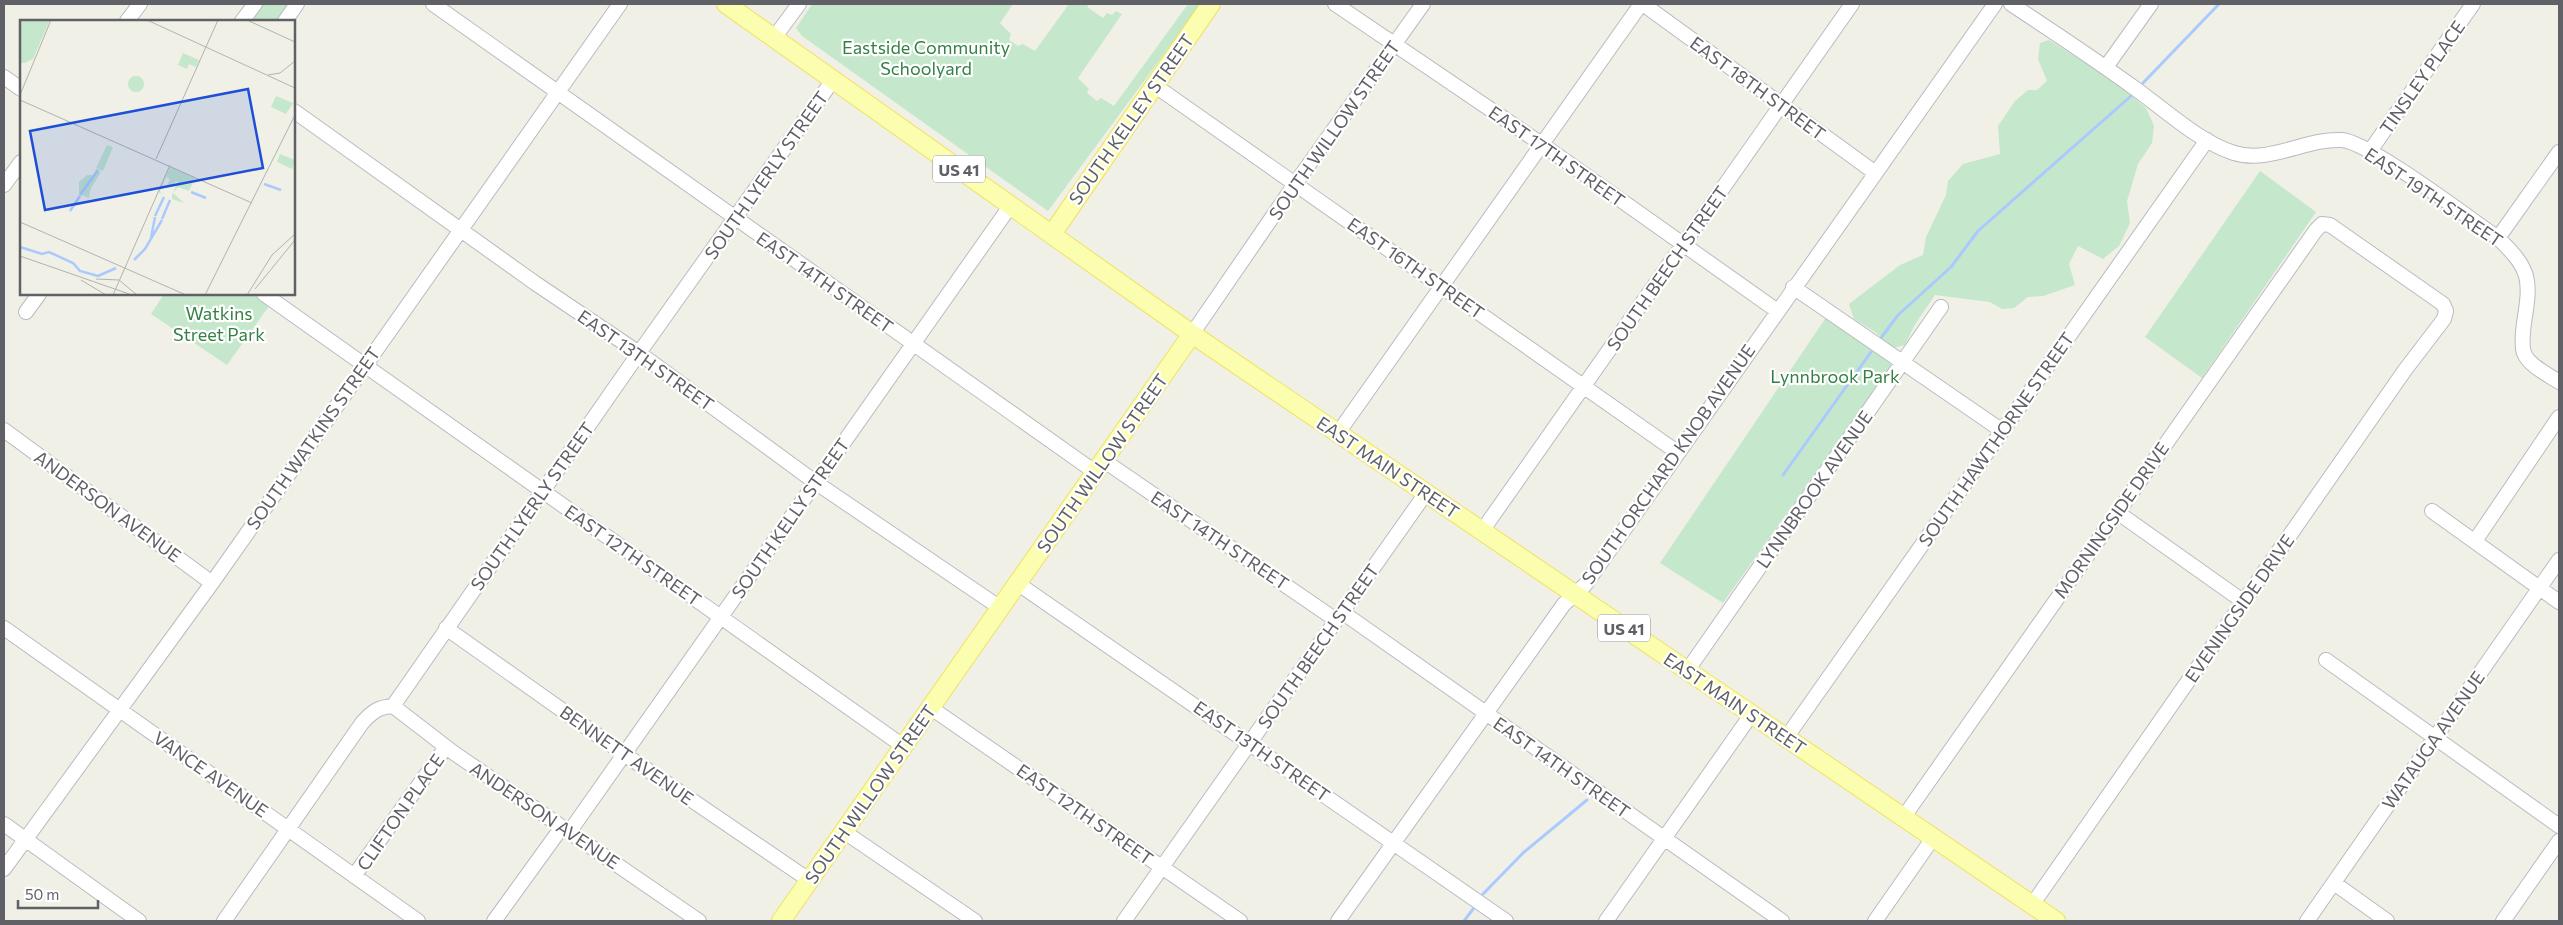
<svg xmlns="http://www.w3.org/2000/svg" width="2563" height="925" viewBox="0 0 2563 925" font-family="Commissioner,sans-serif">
  <rect width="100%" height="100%" fill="#f0f0e7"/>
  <path fill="#c5e7cb" d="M263,4H289L277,21H250Z
    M812,4H1013L1000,23L1011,34L1009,40L1018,46L1023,44L1035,51L1069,4H1090L1087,7L1103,18L1107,13L1112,15L1116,11L1122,14L1078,78L1089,89L1087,93L1097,101L1101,98L1114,106L1188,4H1201L1048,211L802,36L796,28Z
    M2049,40L2112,80L2146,108L2154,126L2152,143L2138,164L2127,201L2130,223L2119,246L2103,259L2078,246L2069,264L2075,285L2043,296L2028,297L2014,308L2002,309L1990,302L1935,295L1914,326L1905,345L1893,348L1875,332L1854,319L1849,304L1900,265L1923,255L1926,237L1946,195L1948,181L1963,164L2000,154L1998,126L2015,101L2028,90H2037L2047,81L2038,59L2040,43Z
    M2260,171L2316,212L2202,378L2145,337Z
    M164,294H253L269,306L227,365L151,314Z
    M1827,316L1892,365L1723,603L1660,563Z"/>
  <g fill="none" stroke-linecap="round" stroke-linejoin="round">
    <path stroke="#aacafe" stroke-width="3" d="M2143,83L2219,4
      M1881,338L1898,315L1951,267L1978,231L2131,96
      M1783,475L1871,352
      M1483,894L1523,853L1587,800
      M1464,921L1473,909"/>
    <defs>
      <path id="minor" d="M433,4L1095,472
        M1335,4L1543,145L1776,310
        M1643,4L1874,172
        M2011,4C2052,31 2093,58 2133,87C2163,108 2199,142 2234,153C2270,164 2306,138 2342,140C2369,142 2470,219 2498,238C2531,270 2531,279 2524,323C2523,332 2521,344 2524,353C2529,366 2549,375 2559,382
        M127,21L140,4
        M242,21L255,4
        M285,21L297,4
        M774,38L799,4
        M2106,67L2151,4
        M4,77L21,89
        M1154,85L1677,452
        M294,111L535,283L639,353L815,482L999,607
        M2370,151L2473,4
        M4,185L21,162
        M2498,238L2559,152
        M1793,287L2001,430
        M264,294L903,746
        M26,312L39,294
        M1192,334L1295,184L1423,4
        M4,430L212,583
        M1338,433L1641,4
        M1103,460L1336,620
        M2432,511L2559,602
        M2117,512L2244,602
        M1482,531L1852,4
        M2475,541L2559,417
        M1017,583L1506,921
        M1342,612L1782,921
        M4,628L418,921
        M446,628L624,754L809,880
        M2326,660L2559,826
        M1687,671L1941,307
        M393,706L454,753L699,921
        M931,708L1240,921
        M1786,738L2207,140
        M1903,818L2316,230L2322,224L2330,225L2443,304L2446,311L2444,319L2405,370L2032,905
        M4,824L139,921
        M570,831L1011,205
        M843,831L975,921
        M4,869L212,583L620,4
        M354,876L446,747
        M2334,883L2387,921
        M224,921L362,723C372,712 378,707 393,706L639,353L833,80
        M494,921L562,827
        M1124,921L1426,493
        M1338,921L1564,604L1585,585L1995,4
        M1606,921L1751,715
        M1875,921L1933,838
        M2307,921L2559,560
        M2503,921L2559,841"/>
      <path id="major" d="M726,4L1192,334L2056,921
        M1052,234L1211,4
        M781,921L1192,334"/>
    </defs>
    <use href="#minor" stroke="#b9bbc0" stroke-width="16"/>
    <use href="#major" stroke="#f0e361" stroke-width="20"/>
    <use href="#minor" stroke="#fff" stroke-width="14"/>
    <use href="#major" stroke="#fcfeaf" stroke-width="18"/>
  </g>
  <g text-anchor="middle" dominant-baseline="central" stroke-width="4.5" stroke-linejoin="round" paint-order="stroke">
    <g fill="#fff" stroke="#8f9095" stroke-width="1">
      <rect x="933" y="155.5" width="52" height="27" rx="4"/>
      <rect x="1598" y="614.5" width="52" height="27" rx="4"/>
    </g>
    <g font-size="16" font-weight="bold" fill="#5f6167">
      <text x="959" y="169">US 41</text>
      <text x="1624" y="628">US 41</text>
    </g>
    <g font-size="18" fill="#358046" stroke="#fff">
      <text x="926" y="47">Eastside Community<tspan x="926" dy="21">Schoolyard</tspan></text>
      <text x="219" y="313">Watkins<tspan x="219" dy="21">Street Park</tspan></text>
      <text x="1835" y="376">Lynnbrook Park</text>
    </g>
    <g font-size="18" fill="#5f6167" stroke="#fff">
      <text transform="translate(2422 77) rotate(-55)">TINSLEY PLACE</text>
      <text transform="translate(1758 88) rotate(36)">EAST 18TH STREET</text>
      <text transform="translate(1131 119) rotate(-55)">SOUTH KELLEY STREET</text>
      <text transform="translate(1334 130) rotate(-55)">SOUTH WILLOW STREET</text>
      <text transform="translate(1557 156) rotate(35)">EAST 17TH STREET</text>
      <text transform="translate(766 175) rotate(-55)">SOUTH LYERLY STREET</text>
      <text transform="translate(2434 197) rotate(34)">EAST 19TH STREET</text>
      <text transform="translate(1416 268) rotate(35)">EAST 16TH STREET</text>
      <text transform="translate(1667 268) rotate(-55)">SOUTH BEECH STREET</text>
      <text transform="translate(825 282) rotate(35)">EAST 14TH STREET</text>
      <text transform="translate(646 360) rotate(35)">EAST 13TH STREET</text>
      <text transform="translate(313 438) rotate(-55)">SOUTH WATKINS STREET</text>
      <text transform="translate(1996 439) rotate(-55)">SOUTH HAWTHORNE STREET</text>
      <text transform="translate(1102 463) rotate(-55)">SOUTH WILLOW STREET</text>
      <text transform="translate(1668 464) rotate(-55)">SOUTH ORCHARD KNOB AVENUE</text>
      <text transform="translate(1388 467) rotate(34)">EAST MAIN STREET</text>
      <text transform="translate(1814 489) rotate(-55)">LYNNBROOK AVENUE</text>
      <text transform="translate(108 506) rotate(36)">ANDERSON AVENUE</text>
      <text transform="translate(532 506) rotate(-55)">SOUTH LYERLY STREET</text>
      <text transform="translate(790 518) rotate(-55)">SOUTH KELLY STREET</text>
      <text transform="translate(2111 520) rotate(-55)">MORNINGSIDE DRIVE</text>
      <text transform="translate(1220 540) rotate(34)">EAST 14TH STREET</text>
      <text transform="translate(633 555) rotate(35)">EAST 12TH STREET</text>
      <text transform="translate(2239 608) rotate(-55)">EVENINGSIDE DRIVE</text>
      <text transform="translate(1318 646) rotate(-55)">SOUTH BEECH STREET</text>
      <text transform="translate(1735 703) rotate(34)">EAST MAIN STREET</text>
      <text transform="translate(2433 740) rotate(-55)">WATAUGA AVENUE</text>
      <text transform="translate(1262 751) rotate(35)">EAST 13TH STREET</text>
      <text transform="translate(627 755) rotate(35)">BENNETT AVENUE</text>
      <text transform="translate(1562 767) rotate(35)">EAST 14TH STREET</text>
      <text transform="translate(211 774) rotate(35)">VANCE AVENUE</text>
      <text transform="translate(870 794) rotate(-55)">SOUTH WILLOW STREET</text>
      <text transform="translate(400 812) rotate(-55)">CLIFTON PLACE</text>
      <text transform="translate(1085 814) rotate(35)">EAST 12TH STREET</text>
      <text transform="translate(545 815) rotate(34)">ANDERSON AVENUE</text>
    </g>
  </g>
  <g transform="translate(20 20)">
    <rect width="275" height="275" fill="#f0f0e7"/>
    <path d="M0,0H30L13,39L5,43H0ZM163,33L179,40L176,47L169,44L167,49L158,45ZM108 64a8 8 0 1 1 16 0a8 8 0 1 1-16 0ZM256,76L273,83L266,94L251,87ZM87,125L93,127L83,151L76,148ZM260,134L275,140L272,149L257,142ZM150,147L175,158L169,171L158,167L153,173L164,183L152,179V175L158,162L156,161L151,167L147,165L150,159L146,157L140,172L144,175L138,172ZM76,149L81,152L71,168L69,178L59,174V162L67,155H74Z" fill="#c5e7cb"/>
    <path fill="none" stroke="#aacafe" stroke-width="2.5" d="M244,164L261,170M171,172L186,178M60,175L78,150M50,191L60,176M135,196L144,177M142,199L150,180M131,218L135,197M0,227L22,234L29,232L53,243L60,251L78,256M114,240L125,229L142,200M78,256L96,248"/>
    <path fill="none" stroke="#b2b3b0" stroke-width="1" d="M127,0L275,68M227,0L275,22M248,55L260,53L275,41M0,75L31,0M0,80L232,183M136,139L198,0M0,202L166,275M0,236L112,275M76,259L99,260L117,275M61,260L86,275M235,269L275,220M93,275L150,145M185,275L275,95M227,275L252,235L275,214"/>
    <path fill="#1d4ed8" fill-opacity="0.15" stroke="#1d4ed8" stroke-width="2.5" d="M228,69L243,148L25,190L10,111Z"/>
    <rect width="275" height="275" fill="none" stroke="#5f6167" stroke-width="2.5"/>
  </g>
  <rect width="2563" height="925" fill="none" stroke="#5f6167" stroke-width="10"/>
  <path d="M18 900v8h80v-8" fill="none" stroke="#5f6167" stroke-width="2.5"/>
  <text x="25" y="900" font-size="15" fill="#5f6167" stroke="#ffffff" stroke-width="4" paint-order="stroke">50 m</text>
</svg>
